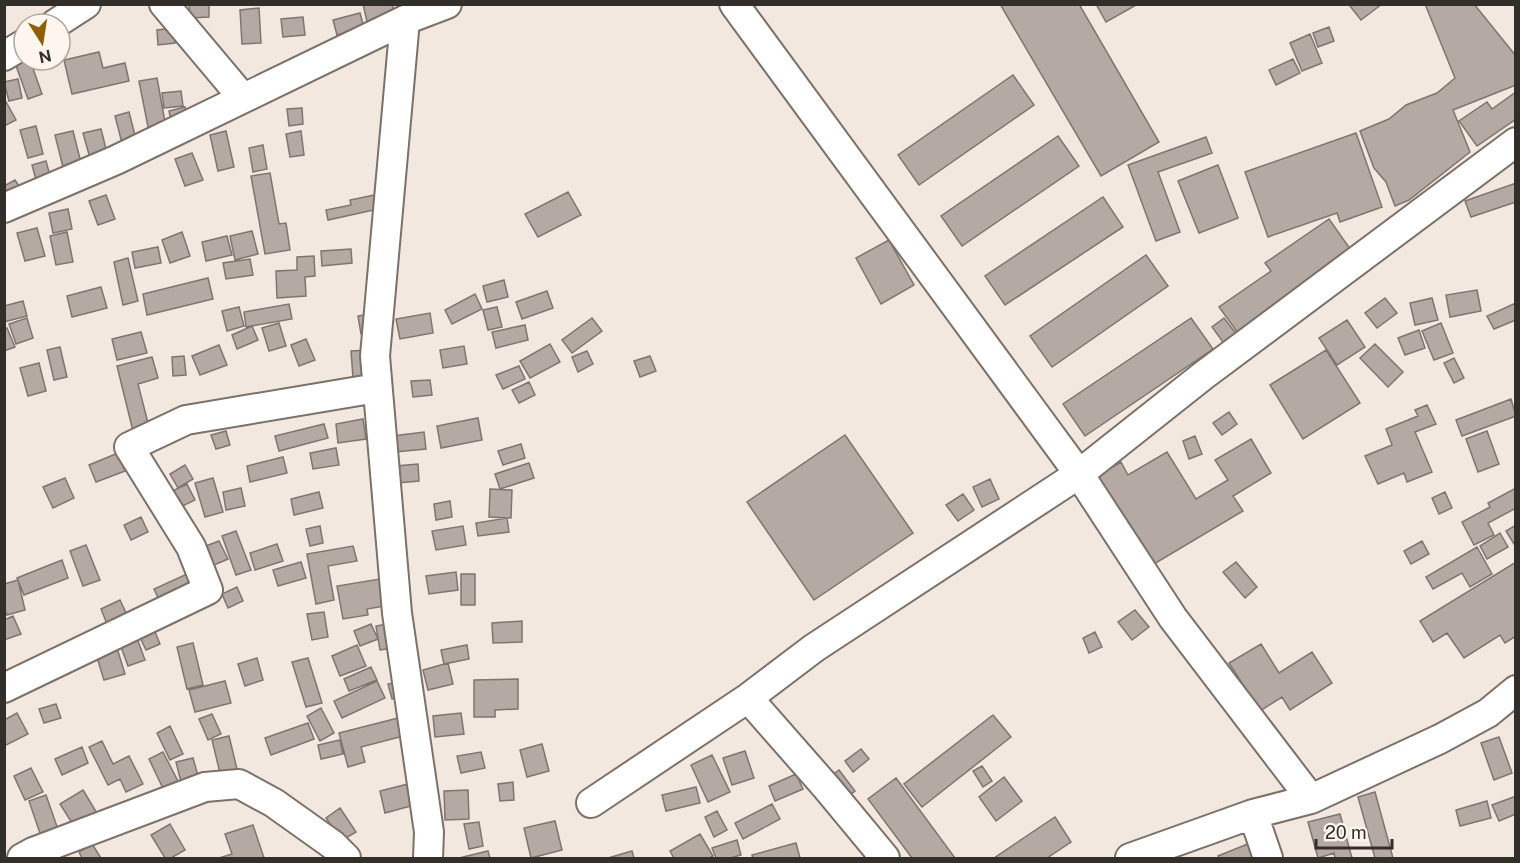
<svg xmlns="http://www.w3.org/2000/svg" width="1520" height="863" viewBox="0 0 1520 863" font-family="'Public Sans',sans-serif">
  <rect width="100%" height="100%" fill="#f2e8df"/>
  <path fill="#b5a9a3" stroke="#80746f" stroke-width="1.5" d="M189,4H209V17L190,18Z
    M363,4H392L396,19L368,26Z
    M1000,4H1079L1159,142L1101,176Z
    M1096,4H1138L1106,22Z
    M1352,4H1382L1361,20L1350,6Z
    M1425,4H1474L1516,56V85L1453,110L1470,152L1409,200L1395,206L1386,182L1374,168L1360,131L1389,119L1406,105L1437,93L1455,78Z
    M259,8L261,43L242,44L240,10Z
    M360,13L364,28L337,35L333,20Z
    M303,17L305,35L283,37L281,19Z
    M1329,27L1334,41L1318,47L1313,33Z
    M174,28L175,43L158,45L157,30Z
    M60,30L66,51L60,52Z
    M1310,34L1322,63L1302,71L1290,43Z
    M99,52L103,68L125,63L129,81L72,94L64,60Z
    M1293,59L1300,73L1276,85L1269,70Z
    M14,60H30L42,94L28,99Z
    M1013,75L1034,105L919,185L898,155Z
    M157,78L167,133L150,137L139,81Z
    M18,79L22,98L9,101L4,82Z
    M181,91L183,106L164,108L162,93Z
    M1516,92V119L1477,146L1459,121L1487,102L1492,109Z
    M4,98L16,120L4,126Z
    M185,107L189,122L172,125L169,111Z
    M302,108L303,124L289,126L287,109Z
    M129,112L137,143L123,147L115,116Z
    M36,126L43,154L28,158L20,130Z
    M101,129L107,153L90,158L83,133Z
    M73,131L83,171L65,175L55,135Z
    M226,131L234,167L218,171L210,135Z
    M301,131L304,155L290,157L286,134Z
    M1356,133L1382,207L1340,222L1337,213L1268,237L1245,172Z
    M1058,136L1079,166L962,246L941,216Z
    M1206,137L1212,153L1158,172L1180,232L1156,241L1128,165Z
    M263,145L267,169L253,172L249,148Z
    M192,153L203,180L185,186L175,159Z
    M46,161L52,183L38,187L32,165Z
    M1218,165L1238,218L1199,233L1178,181Z
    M270,173L279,224L286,223L290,250L265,254L251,176Z
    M15,180L25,195H4V186Z
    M1516,183V202L1471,217L1465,201Z
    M389,192L392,206L328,220L326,210L351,205L350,200Z
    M568,192L581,215L538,237L525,214Z
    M106,195L115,219L98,225L89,201Z
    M1103,197L1123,227L1005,305L985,276Z
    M68,209L72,229L53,233L49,213Z
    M1329,219L1353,253L1238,333L1219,307L1271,271L1265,263Z
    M37,228L45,256L25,261L17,233Z
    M252,231L258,254L235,260L230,236Z
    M67,232L73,262L56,265L50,236Z
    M182,232L190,256L170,263L162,240Z
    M227,236L232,255L206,261L202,242Z
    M889,240L914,285L881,304L856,258Z
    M158,247L161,263L135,268L132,252Z
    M351,249L352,263L322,266L321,251Z
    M1146,255L1168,286L1052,367L1030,336Z
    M314,256L315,276L305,277L306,296L277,298L276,271L297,270V257Z
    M128,258L138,301L123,305L114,262Z
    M250,259L253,275L226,279L223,263Z
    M208,278L213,299L147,315L143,294Z
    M504,280L508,297L487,302L483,286Z
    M101,287L107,308L72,317L67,296Z
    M1477,290L1481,311L1450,317L1446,295Z
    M547,291L553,308L522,319L516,302Z
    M475,294L482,309L452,324L445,310Z
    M1385,298L1397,313L1377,328L1365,313Z
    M1432,298L1438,320L1415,325L1410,303Z
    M23,301L27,316L4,322V306Z
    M1516,303V320L1494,329L1487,316Z
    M289,304L292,319L246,327L244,312Z
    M239,307L244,326L227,331L222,311Z
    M497,307L502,327L488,330L483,310Z
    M374,313L377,332L361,334L358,316Z
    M430,313L433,333L400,339L396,319Z
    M27,318L33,338L16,344L9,324Z
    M592,318L602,331L572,353L562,340Z
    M1191,318L1213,349L1085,436L1063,404Z
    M1224,318L1240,339L1228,349L1212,327Z
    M1347,320L1365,347L1337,365L1319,338Z
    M279,323L286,346L269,351L262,328Z
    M1441,323L1453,353L1434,360L1422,331Z
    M525,325L528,340L496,348L492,332Z
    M252,326L258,340L237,349L232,335Z
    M7,328L15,347L4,351V329Z
    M1419,330L1425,348L1405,355L1398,338Z
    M141,332L147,353L117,360L112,339Z
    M306,339L315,360L299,366L291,345Z
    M550,344L560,362L530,378L520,361Z
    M1375,344L1403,372L1388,387L1360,358Z
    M219,345L227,365L200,375L192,356Z
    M464,346L467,364L443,368L440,350Z
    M60,347L67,377L54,380L47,350Z
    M369,350L370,377L353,378L351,351Z
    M1326,350L1360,403L1303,439L1270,385Z
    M587,351L593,364L578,372L572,357Z
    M184,356L186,375L173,376L172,357Z
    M650,356L656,371L640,377L634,361Z
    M152,357L158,378L138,384L149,427L133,431L117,366Z
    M1454,358L1464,378L1454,383L1444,363Z
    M39,363L46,391L28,396L20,368Z
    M519,366L525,379L503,389L496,375Z
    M430,380L432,395L413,397L411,381Z
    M529,382L535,395L519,403L512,390Z
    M1511,399L1516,416L1462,436L1456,420Z
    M1427,405L1436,424L1415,432L1432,472L1407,482L1404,473L1378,484L1365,456L1392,445L1386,429L1418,416L1415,410Z
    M1229,412L1237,424L1222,435L1213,423Z
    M478,418L482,440L441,448L437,426Z
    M363,419L366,439L338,443L336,424Z
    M324,424L328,438L279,451L275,436Z
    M226,431L230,445L216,449L211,435Z
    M1487,431L1499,464L1478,472L1466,439Z
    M424,432L426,449L395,452L393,436Z
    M845,435L913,533L814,600L747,502Z
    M1195,436L1202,454L1189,459L1183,441Z
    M1251,439L1271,473L1233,496L1243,511L1149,567L1092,479L1121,462L1128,475L1167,452L1196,499L1228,480L1215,460Z
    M521,444L525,458L503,465L498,451Z
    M336,448L339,465L313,469L310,453Z
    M118,453L125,471L96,482L89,465Z
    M283,457L287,473L250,482L247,466Z
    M529,463L534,478L500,489L495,474Z
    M418,464L419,481L398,483L396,466Z
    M185,465L193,479L178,488L170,474Z
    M65,478L74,498L53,508L43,487Z
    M213,478L223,512L205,517L195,483Z
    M990,479L999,499L982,507L973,487Z
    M187,484L195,500L168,513L160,497Z
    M241,488L245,506L226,510L223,492Z
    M1516,488V508L1488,523L1494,535L1474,545L1462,522L1490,507L1488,503Z
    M490,489L512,490L511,518L489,517Z
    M319,492L323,508L294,515L291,499Z
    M1445,492L1452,508L1439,514L1432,498Z
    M963,494L974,510L958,521L946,505Z
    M450,501L452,517L436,520L434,504Z
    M141,517L148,532L131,540L124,525Z
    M507,518L509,532L478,536L476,523Z
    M1516,525V544H1514L1506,531Z
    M320,526L323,543L310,546L306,529Z
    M463,526L466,545L436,550L432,531Z
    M236,531L251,570L236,575L222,536Z
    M1500,533L1508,547L1487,559L1480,546Z
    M219,541L228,559L214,565L206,546Z
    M1422,541L1429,554L1411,564L1404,551Z
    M277,544L283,561L255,570L250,553Z
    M86,545L100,580L83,586L70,551Z
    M353,546L357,561L328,566L334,600L316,604L307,554Z
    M1477,547L1492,574L1470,587L1462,573L1433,589L1426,577Z
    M62,560L68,578L24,595L17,578Z
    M301,562L306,578L278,586L273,570Z
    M1236,562L1257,587L1245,598L1223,572Z
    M1516,562V636L1505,643L1500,635L1464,658L1447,633L1433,642L1420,621Z
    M456,572L458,590L429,594L426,576Z
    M187,574L193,590L161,604L154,589Z
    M461,574H475V605H461Z
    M386,578L391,605L367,609L368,615L343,619L337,586Z
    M18,580L25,610L7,615L4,607V584Z
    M237,587L243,601L228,608L222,594Z
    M120,600L127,615L107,624L101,609Z
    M1135,610L1149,627L1132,640L1118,622Z
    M324,612L328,637L312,640L307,614Z
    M13,616L21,634L4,640V620Z
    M522,621V642L493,643L492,623Z
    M397,622L401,647L380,650L376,626Z
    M371,624L378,639L360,646L354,631Z
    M153,627L160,644L146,650L138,633Z
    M134,630L145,660L128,666L117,636Z
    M1095,632L1102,647L1089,653L1083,638Z
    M193,643L203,685L187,689L177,647Z
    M1261,644L1279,673L1312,652L1332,683L1290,710L1282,697L1260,711L1229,663Z
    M116,645L125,674L104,680L95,651Z
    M357,645L366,666L340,676L332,656Z
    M467,645L469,659L444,664L441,650Z
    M257,658L263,680L245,686L238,664Z
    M308,658L322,703L306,707L292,662Z
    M448,663L453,684L428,690L423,670Z
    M371,667L377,680L349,691L344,679Z
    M518,679V709L495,710V717H474V680Z
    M405,680L408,696L392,699L388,684Z
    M225,681L231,703L195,712L189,690Z
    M377,681L385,698L342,718L334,701Z
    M56,704L61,718L44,723L39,709Z
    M321,708L334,733L320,741L307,716Z
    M17,713L28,734L4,746V720Z
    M461,713L464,734L435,737L433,716Z
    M212,714L221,734L208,740L199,719Z
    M410,715L415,733L361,747L365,762L348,767L339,733Z
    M993,715L1011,737L922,807L904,784Z
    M308,723L314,739L271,755L265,738Z
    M170,726L183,754L170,760L157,733Z
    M229,736L237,769L220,773L212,740Z
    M1499,737L1512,773L1494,780L1481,743Z
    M340,740L343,754L321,759L318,745Z
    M102,741L113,764L129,756L143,784L126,792L120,779L108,785L89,747Z
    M542,744L549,771L527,777L520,750Z
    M82,747L88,763L62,775L55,759Z
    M861,749L869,759L853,772L845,761Z
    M745,751L754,778L732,785L723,758Z
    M163,752L183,791L168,799L149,759Z
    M481,752L485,768L461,773L457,756Z
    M712,755L730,792L708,802L691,765Z
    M193,758L202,790L184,794L176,762Z
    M982,766L992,781L983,787L973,771Z
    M31,768L43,792L25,800L14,776Z
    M839,770L855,791L843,800L828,778Z
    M796,774L803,789L775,801L769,786Z
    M1004,777L1022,801L996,821L979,797Z
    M896,778L955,858H912L868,799Z
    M513,782L514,800L500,801L498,784Z
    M412,783L418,804L385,813L380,791Z
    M696,787L700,803L666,811L662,795Z
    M83,790L101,820L79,834L60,804Z
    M468,790L469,819L445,820L444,791Z
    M1375,792L1393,858H1375L1358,797Z
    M46,795L61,838L44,845L29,801Z
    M1516,796V814L1499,821L1492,805Z
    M1487,801L1491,818L1460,826L1456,810Z
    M772,804L780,819L743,839L735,823Z
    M340,808L356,832L341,841L326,818Z
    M717,811L727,830L714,837L705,817Z
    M1340,814L1352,858H1335L1334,853L1318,858L1308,822Z
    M1055,817L1071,842L1047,858H994Z
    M555,821L562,850L531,858L524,828Z
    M479,822L483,846L469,849L464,824Z
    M170,824L185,850L171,858H165L151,835Z
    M253,825L264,858H219L232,854L225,834Z
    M700,834L713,856L709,858H674L670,851Z
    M737,840L741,855L730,858H716L712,848Z
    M796,843L800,858H753L752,855Z
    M1250,843L1256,858H1219L1218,856Z
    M92,844L101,858H82L79,852Z
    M488,851L490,858H459Z
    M632,851L634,858H608Z"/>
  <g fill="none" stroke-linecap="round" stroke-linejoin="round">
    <defs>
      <path id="minor" d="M164,4L243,98
        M734,4L1079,474L1173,618L1311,799
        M405,20L375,356L397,613L429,832L428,858
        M55,24L86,4
        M4,56L24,44
        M4,208L116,160L405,20L447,4
        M4,688L208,590L191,547L129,447L186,420L377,388
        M748,698L827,788L885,858
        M591,803L748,698L814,648L1079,474L1204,375L1516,142
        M1253,814L1268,858
        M22,858L33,852L205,787L239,784L274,803L333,845L346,858
        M1130,858L1253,814L1311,799L1440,739L1488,713L1516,690"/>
    </defs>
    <use href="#minor" stroke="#7a7169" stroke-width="32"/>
    <use href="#minor" stroke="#fff" stroke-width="28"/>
  </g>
  <rect width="1520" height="863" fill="none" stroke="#322e2a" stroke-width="12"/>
  <g transform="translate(42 42) rotate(168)"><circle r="28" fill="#fef6ee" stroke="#aca6a0" stroke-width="1.5"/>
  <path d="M0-4.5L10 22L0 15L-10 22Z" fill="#8d6005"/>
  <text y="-9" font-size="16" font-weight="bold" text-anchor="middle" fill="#322e2a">N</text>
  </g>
  <path d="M1316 839v9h76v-9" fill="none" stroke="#322e2a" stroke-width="3"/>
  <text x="1325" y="839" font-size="18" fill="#322e2a" stroke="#fef6ee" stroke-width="4.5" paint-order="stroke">20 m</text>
</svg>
